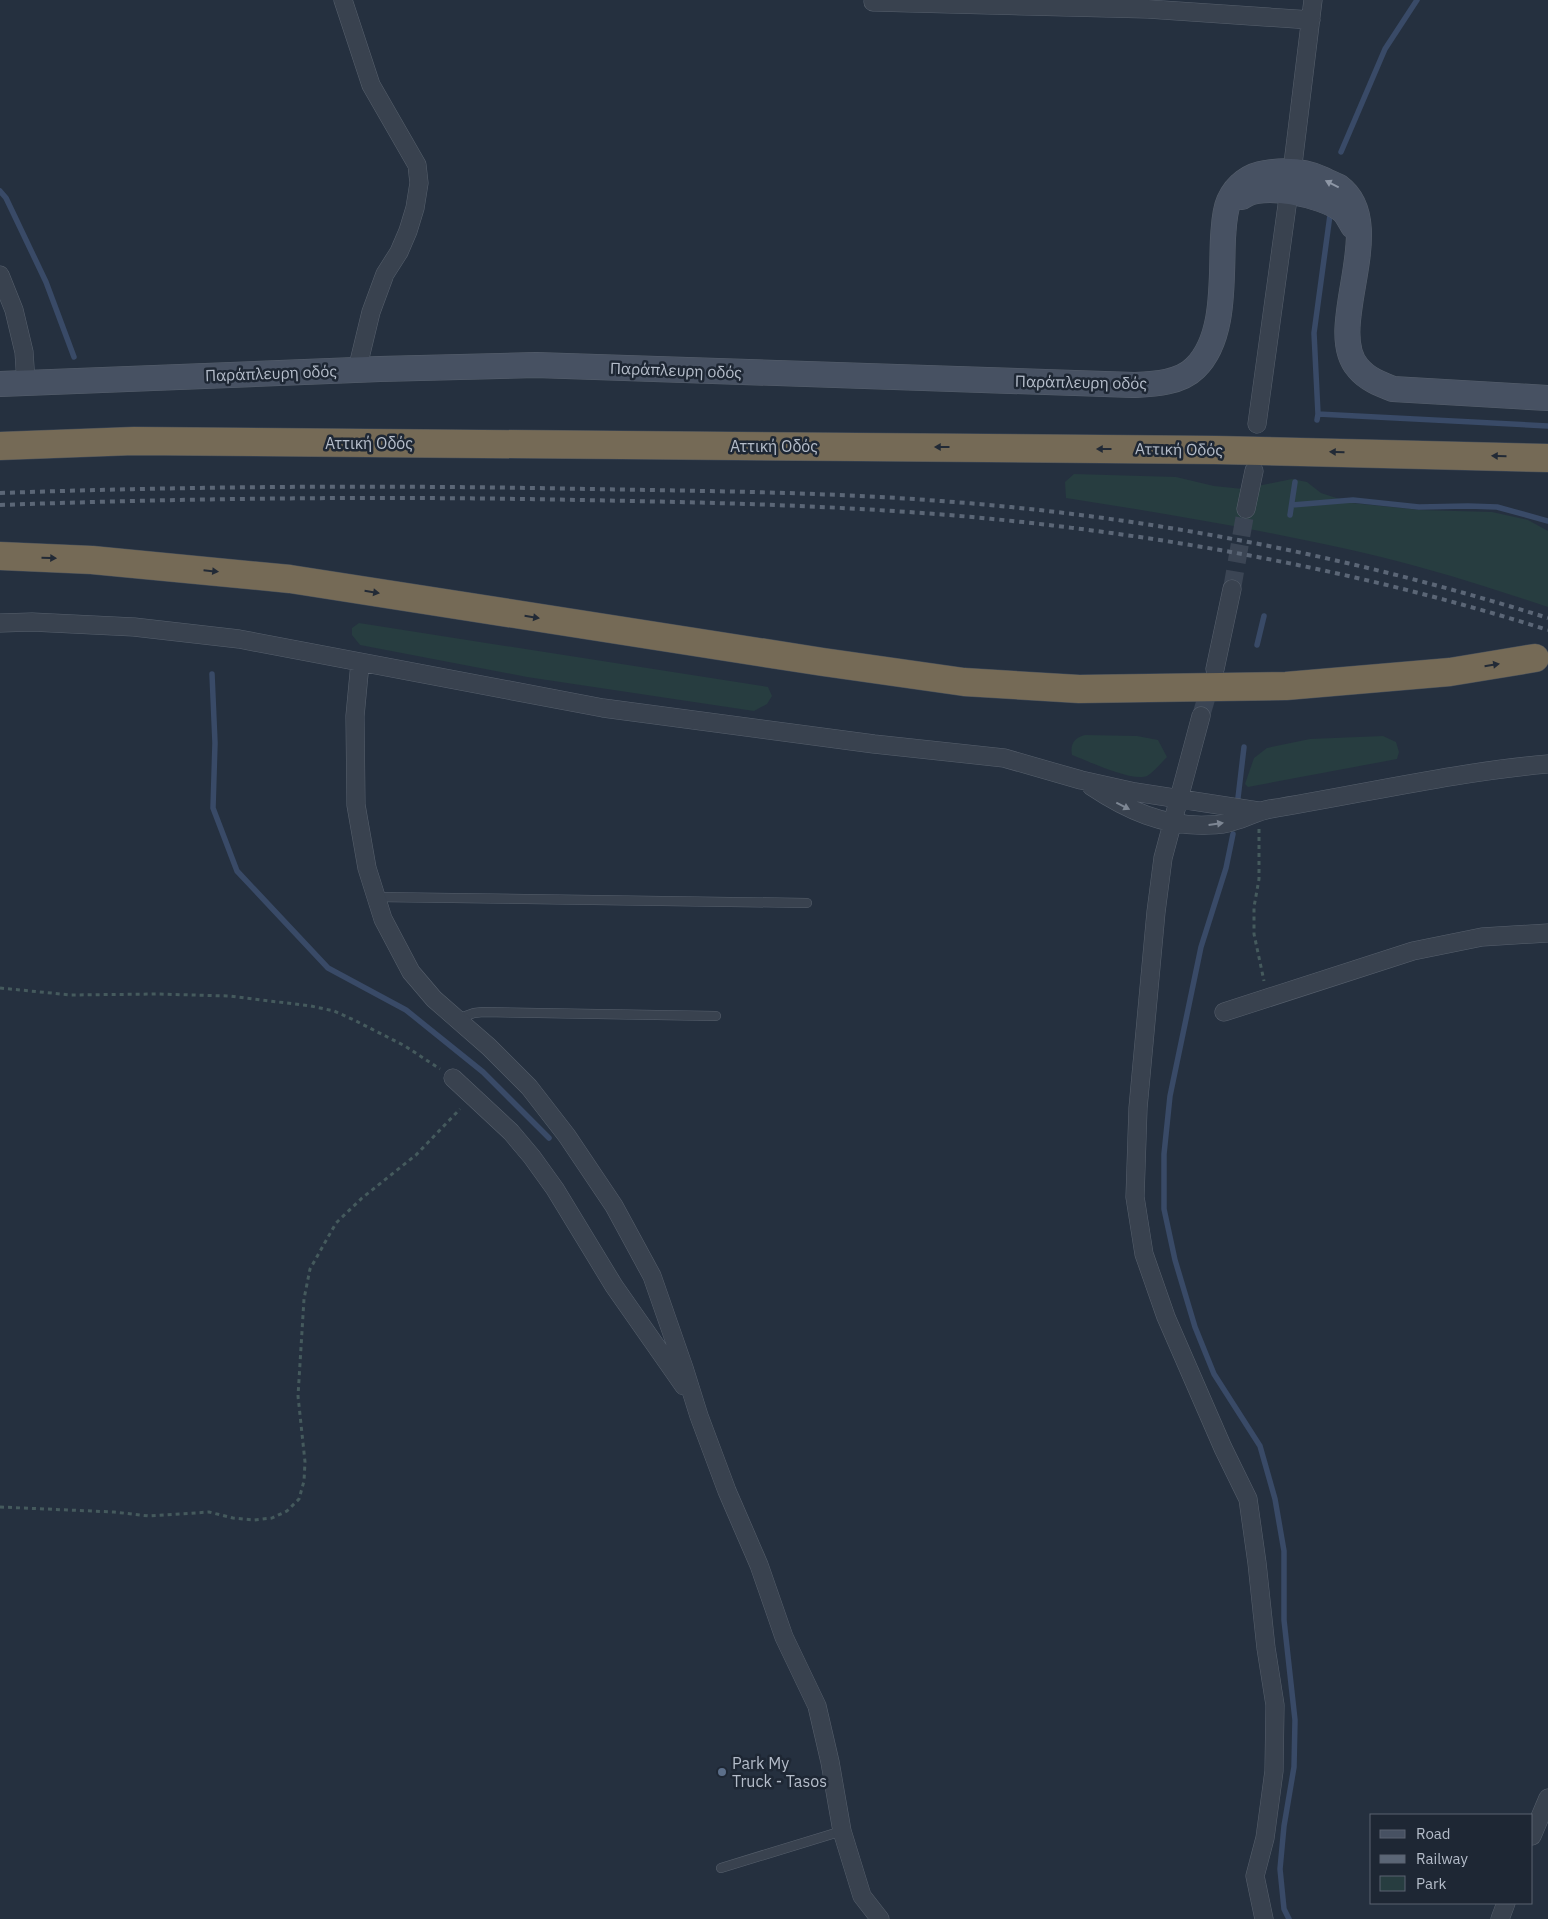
<svg xmlns="http://www.w3.org/2000/svg" width="1548" height="1919" viewBox="0 0 1548 1919" font-family="'IBM Plex Sans',sans-serif">
  <rect width="100%" height="100%" fill="#25303f"/>
  <path fill="#273d40" d="M1074,474L1176,477L1214,486L1243,489L1292,479L1307,482L1321,493L1352,503L1420,510L1492,512L1528,520L1548,531V607C1491,588 1435,570 1377,556C1275,532 1170,514 1066,498L1065,482Z
    M359,623L768,687L772,696L767,704L754,711L527,677L360,645L352,635V628Z
    M1085,735L1137,736L1158,740L1167,757C1161,763 1154,772 1147,776C1132,782 1088,761 1072,755C1070,744 1074,738 1085,735Z
    M1383,736L1396,742L1399,752L1397,759L1248,787L1245,784L1254,758L1267,748L1310,739Z"/>
  <g fill="none" stroke-linecap="round" stroke-linejoin="round">
    <path stroke="#394a67" stroke-width="5.5" d="M1341,152L1385,49L1417,0
      M0,191L6,198L46,282L74,357
      M1318,414L1314,333L1330,215
      M1317,420L1318,414L1548,426
      M1292,505L1353,500L1419,507L1468,506L1497,507L1548,521
      M1290,515L1295,482
      M1257,645L1264,616
      M212,674L215,743L213,808L237,871L328,968L406,1010L483,1072L549,1138
      M1238,798L1244,747
      M1233,834L1226,868L1201,947L1170,1096L1164,1154V1209L1175,1260L1195,1327L1214,1374L1260,1446L1275,1499L1284,1551V1620L1295,1720L1294,1767L1284,1826L1280,1869L1284,1909L1289,1919"/>
    <path stroke="#3b4554" stroke-width="18" stroke-dasharray="18 9" stroke-linecap="butt" d="M1232,589L1246,509
      M1201,716L1212,679"/>
    <defs>
      <path id="lane" d="M376,897L807,903
        M457,1019L474,1013L483,1012L716,1016
        M721,1868L842,1831"/>
      <path id="street" d="M343,0L371,85L417,165L419,183L415,208L408,231L399,252L385,274L371,312L357,370
        M873,2L1148,9L1311,20
        M1292,172L1313,0
        M0,275L14,310L24,352L26,383
        M1257,424L1289,191
        M1246,509L1254,471
        M0,623L32,622L134,627L239,639L603,708L874,744L1004,758L1081,780L1135,792L1258,811
        M360,663L355,716L356,805L367,868L383,919L411,972L434,999L489,1047L529,1087L567,1136L614,1206L652,1276L684,1368L699,1416L727,1491L759,1565L784,1637L817,1706L830,1762L842,1831L862,1896L880,1919
        M1215,669L1232,589
        M1201,716L1163,858L1156,912L1138,1108L1135,1197L1144,1254L1166,1317L1223,1448L1248,1499L1257,1563L1266,1648L1275,1705L1274,1771L1265,1838L1255,1876L1264,1919
        M1091,786C1127,810 1164,827 1208,825C1216,825 1226,824 1234,821C1247,818 1257,811 1270,809C1362,794 1455,772 1548,764
        M1224,1012L1413,951L1482,937L1548,933
        M453,1078L511,1132L532,1157L555,1189L614,1286L684,1386
        M1532,1836L1548,1798
        M1500,1919L1506,1903"/>
      <path id="secondary" d="M1242,197C1261,181 1323,195 1342,210C1346,213 1350,221 1353,226
        M0,384L380,369L536,365L1134,385C1154,384 1180,383 1195,368C1226,338 1221,279 1223,238C1224,226 1224,212 1229,201C1236,185 1250,175 1266,173C1284,170 1305,171 1322,179C1327,182 1334,184 1339,187C1390,225 1323,328 1358,368C1367,379 1380,384 1393,389L1548,398"/>
      <path id="highway" d="M0,446L134,441L1216,450L1548,458
        M0,556L92,560L290,579L823,662L964,682L1079,689L1286,686L1450,672L1535,658"/>
    </defs>
    <use href="#lane" stroke="#57606d" stroke-width="10"/>
    <use href="#street" stroke="#57606d" stroke-width="19"/>
    <use href="#secondary" stroke="#57606d" stroke-width="26"/>
    <use href="#highway" stroke="#444d5a" stroke-width="29"/>
    <path stroke="#455a5d" stroke-width="3" stroke-dasharray="4 4" stroke-linecap="butt" d="M1259,829V879L1254,907V934L1264,981
      M0,988L71,995L157,994L229,996L311,1006L334,1011L354,1020L405,1046L440,1069
      M0,1507L114,1512L149,1516L209,1512L233,1518L254,1520L272,1518L287,1511L299,1499L304,1481L305,1462L298,1396L304,1299L310,1269L336,1223L362,1198L416,1155L460,1109"/>
    <use href="#lane" stroke="#39424f" stroke-width="9"/>
    <use href="#street" stroke="#39424f" stroke-width="18"/>
    <use href="#secondary" stroke="#475162" stroke-width="25"/>
    <use href="#highway" stroke="#756a56" stroke-width="28"/>
    <path stroke="#5b6676" stroke-width="4" stroke-dasharray="5 5" stroke-linecap="butt" d="M0,493C196,486 392,485 588,489C706,491 824,492 941,501C1147,516 1351,556 1548,618
      M0,505C193,498 387,496 580,500C745,503 910,507 1073,528C1234,548 1393,581 1548,630"/>
  </g>
  <defs><path id="oneway-solid" d="M-6-.8H1V-3.2L6.5 0L1 3.2V.8H-6Z" transform="scale(1.25)"/></defs>
  <use fill="#8e97a6" href="#oneway-solid" transform="translate(1332 184) rotate(-153)"/>
  <g fill="#222a36">
    <use href="#oneway-solid" transform="translate(942 447) rotate(-180)"/>
    <use href="#oneway-solid" transform="translate(1104 449) rotate(-180)"/>
    <use href="#oneway-solid" transform="translate(1337 452) rotate(-179)"/>
    <use href="#oneway-solid" transform="translate(1499 456) rotate(-179)"/>
    <use href="#oneway-solid" transform="translate(49 558) rotate(2)"/>
    <use href="#oneway-solid" transform="translate(211 571) rotate(6)"/>
    <use href="#oneway-solid" transform="translate(372 592) rotate(9)"/>
    <use href="#oneway-solid" transform="translate(532 617) rotate(9)"/>
    <use href="#oneway-solid" transform="translate(1492 665) rotate(-9)"/>
  </g>
  <g fill="#7d8693">
    <use href="#oneway-solid" transform="translate(1123 806) rotate(27)"/>
    <use href="#oneway-solid" transform="translate(1216 824) rotate(-8)"/>
  </g>
  <circle fill="#5c6f8a" stroke="#1e2734" stroke-width="2" cx="722" cy="1772" r="5"/>
  <g text-anchor="middle" dominant-baseline="central" stroke-width="5" stroke-linejoin="round" paint-order="stroke">
    <g font-size="16" fill="#b5bdca" stroke="#1e2734">
      <text transform="translate(676 370) rotate(2)">Παράπλευρη οδός</text>
      <text transform="translate(271 373) rotate(-2)">Παράπλευρη οδός</text>
      <text transform="translate(1081 382) rotate(1)">Παράπλευρη οδός</text>
      <text x="369" y="443">Αττική Οδός</text>
      <text x="774" y="446">Αττική Οδός</text>
      <text transform="translate(1179 449) rotate(1)">Αττική Οδός</text>
    </g>
    <g font-size="16" fill="#b5bdca" stroke="#1e2734" text-anchor="start">
      <text x="732" y="1763">Park My<tspan x="732" dy="18">Truck - Tasos</tspan></text>
    </g>
  </g>
  <rect x="1370" y="1814" width="162" height="90" fill="#1e2734" stroke="#5a6370"/>
  <rect x="1380" y="1830" width="25" height="8" fill="#475162" stroke="#5a6370"/>
  <text x="1416" y="1839" font-size="15" fill="#b5bdca">Road</text>
  <rect x="1380" y="1855" width="25" height="8" fill="#5b6676" stroke="#5a6370"/>
  <text x="1416" y="1864" font-size="15" fill="#b5bdca">Railway</text>
  <rect x="1380" y="1876" width="25" height="15" fill="#273d40" stroke="#5a6370"/>
  <text x="1416" y="1889" font-size="15" fill="#b5bdca">Park</text>
</svg>
